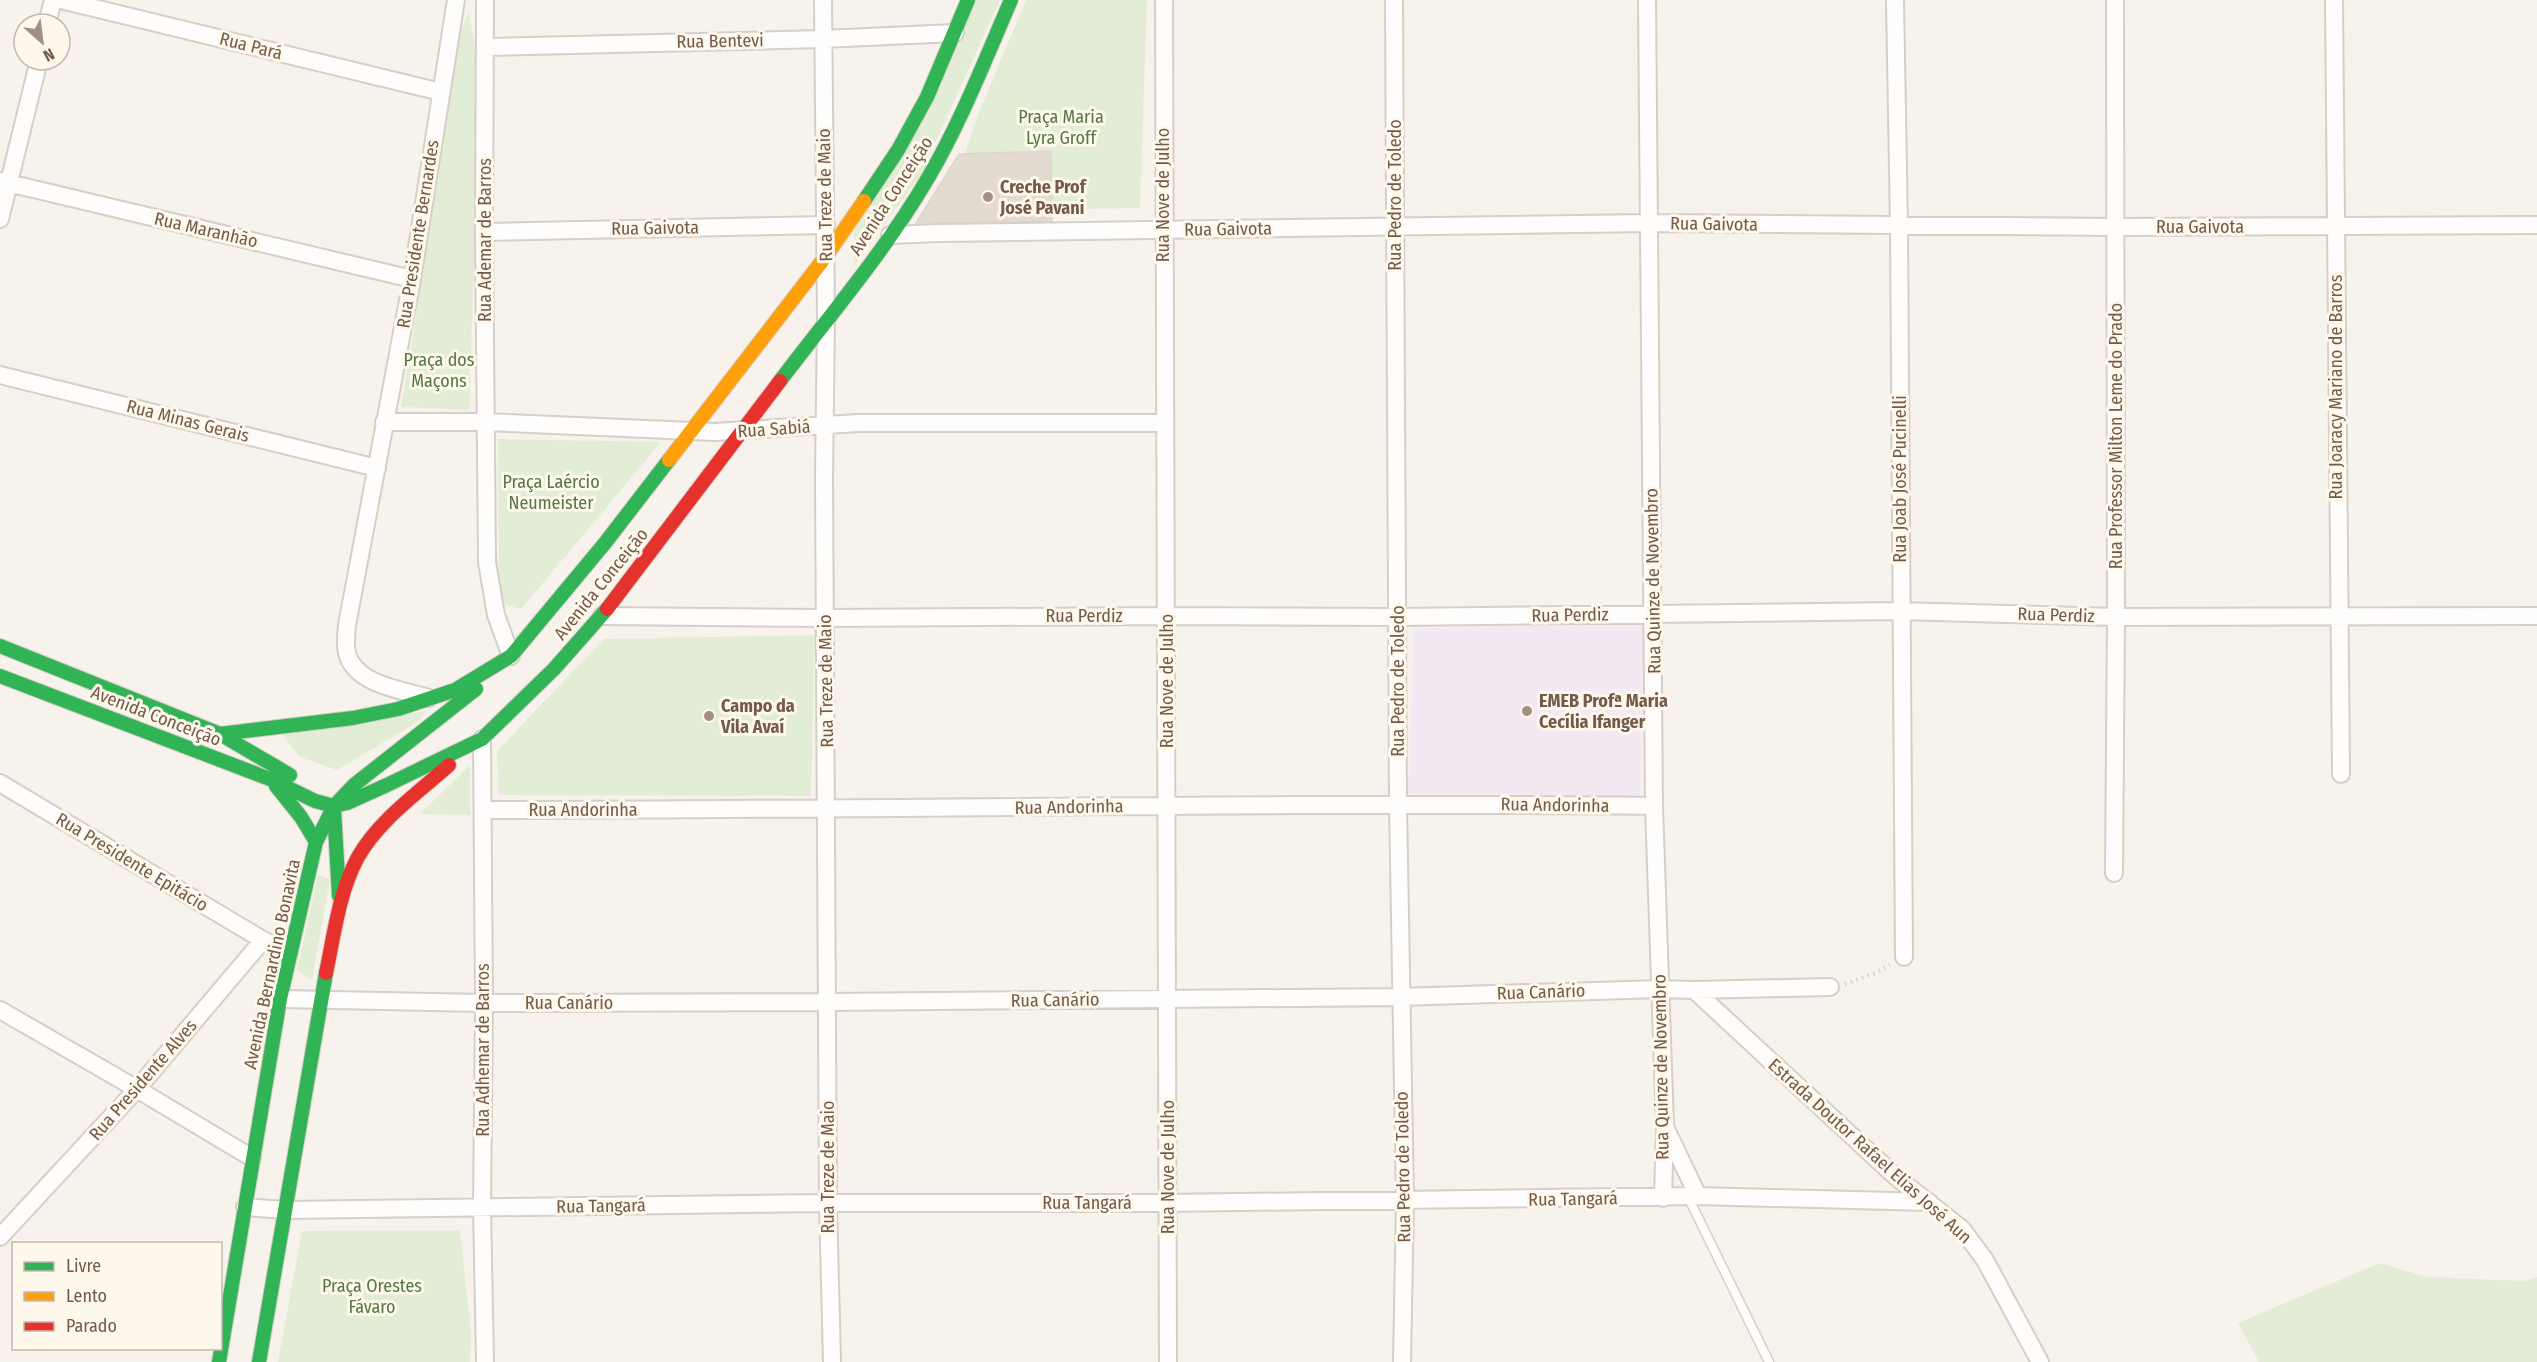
<svg xmlns="http://www.w3.org/2000/svg" width="2537" height="1362" viewBox="0 0 2537 1362" font-family="'Fira Sans Condensed',sans-serif">
  <rect width="100%" height="100%" fill="#f7f2eb"/>
  <path fill="#f3e9f2" d="M1645,620L1640,796L1408,793L1414,629Z"/>
  <path fill="#e3edd6" d="M976,0H1000L921,174L854,266V231Z
    M1026,0H1147L1140,208L945,212L979,112Z
    M469,12L477,61L475,237L469,410L401,407C413,338 423,269 432,199C439,143 444,62 469,12Z
    M498,439L661,442L521,609L499,603Z
    M815,635L811,796L499,795L497,751L604,639Z
    M427,711L416,723L337,770L300,757L282,734Z
    M470,765V815L420,814Z
    M318,875L330,879L312,980L297,970Z
    M460,1230L471,1333L470,1362H278L302,1231Z
    M2380,1263L2427,1277L2524,1281L2537,1277V1362H2259L2238,1323Z"/>
  <path fill="#e3dad2" stroke="#dfd5cd" stroke-width="1.5" d="M1051,151L1052,221L916,223L959,154Z"/>
  <g fill="none" stroke-linecap="round" stroke-linejoin="round">
    <defs>
      <path id="lane" d="M1688,1197L1769,1362"/>
      <path id="street" d="M61,0L441,92
        M485,0L484,232L487,562L496,615L511,656
        M823,0L826,318L824,478L828,1203L832,1362
        M1164,0L1168,1362
        M1394,0L1398,803L1405,1201L1402,1362
        M1647,0L1654,806L1665,1126L1663,1198
        M1895,0L1899,226L1904,957
        M2334,0L2341,774
        M47,24L53,0
        M485,47L823,39L955,33
        M0,181L412,279
        M0,219L39,60
        M484,232L826,225
        M890,235L939,233L1649,223L2115,227L2537,225
        M0,375L377,468
        M384,422H486L715,432L859,423H1164
        M602,616L825,618L1167,616L1399,617L1900,611L2116,617L2537,616
        M429,698C403,690 355,685 347,653C345,644 346,634 347,625L412,279L456,0
        M482,739L484,1003L482,1207L485,1362
        M0,783L263,940
        M483,810C873,810 1264,802 1654,806
        M2114,873L2116,617L2115,0
        M1694,990L1895,1176L1962,1229L1985,1260L2040,1362
        M280,999L484,1003L827,1002L1400,997L1659,989L1694,990L1830,987
        M0,1010L137,1089L252,1158
        M1666,1129L1698,1196
        M245,1207L285,1210L828,1203H1167L1698,1196L1929,1202
        M0,1237L137,1089L263,940L289,952"/>
      <path id="fast" d="M864,201L898,150L927,97L968,0
        M780,381C830,315 886,250 928,178C961,122 985,60 1011,0
        M0,646L220,734L290,775
        M0,676L270,779L315,801L334,806L347,803L387,785L482,739L554,669L607,609
        M220,734L353,718L398,709L455,690L511,656L605,543L669,460
        M276,786L301,817L316,842
        M334,809L339,896
        M219,1362L280,999L316,842L334,806L354,785L476,689
        M259,1362L326,973"/>
      <path id="slow" d="M669,460L826,256L864,201"/>
      <path id="jam" d="M607,609L780,381
        M326,973C334,935 339,892 358,857C379,820 418,793 449,765"/>
    </defs>
    <use href="#lane" stroke="#d6cfc9" stroke-width="11"/>
    <use href="#street" stroke="#d6cfc9" stroke-width="20"/>
    <use href="#fast" stroke="#d5ccc6" stroke-width="16"/>
    <use href="#slow" stroke="#d5ccc6" stroke-width="16"/>
    <use href="#jam" stroke="#d5ccc6" stroke-width="16"/>
    <path stroke="#d7d0cb" stroke-width="4" stroke-dasharray="1.5 4.5" stroke-linecap="butt" d="M1845,984L1878,972L1890,965"/>
    <use href="#lane" stroke="#fefdfc" stroke-width="8"/>
    <use href="#street" stroke="#fefdfc" stroke-width="16"/>
    <use href="#fast" stroke="#30b455" stroke-width="14"/>
    <use href="#slow" stroke="#ff9f0a" stroke-width="14"/>
    <use href="#jam" stroke="#e5322d" stroke-width="14"/>
  </g>
  <g fill="#a28f83" stroke="#fef7ec" stroke-width="2">
    <circle cx="988" cy="197" r="6"/>
    <circle cx="1527" cy="711" r="6"/>
    <circle cx="709" cy="716" r="6"/>
  </g>
  <g text-anchor="middle" dominant-baseline="central" stroke-width="6" stroke-linejoin="round" paint-order="stroke">
    <g font-size="18" fill="#745a4b" stroke="#fef7ec">
      <text transform="translate(720 41) rotate(-1)">Rua Bentevi</text>
      <text transform="translate(251 46) rotate(14)">Rua Pará</text>
      <text transform="translate(825 195) rotate(-91)">Rua Treze de Maio</text>
      <text transform="translate(1163 195) rotate(-90)">Rua Nove de Julho</text>
      <text transform="translate(1395 195) rotate(-90)">Rua Pedro de Toledo</text>
      <text transform="translate(891 196) rotate(-57)">Avenida Conceição</text>
      <text transform="translate(1714 224) rotate(1)">Rua Gaivota</text>
      <text x="2200" y="227">Rua Gaivota</text>
      <text transform="translate(655 228) rotate(-1)">Rua Gaivota</text>
      <text transform="translate(1228 229) rotate(-1)">Rua Gaivota</text>
      <text transform="translate(206 230) rotate(13)">Rua Maranhão</text>
      <text transform="translate(418 234) rotate(-81)">Rua Presidente Bernardes</text>
      <text transform="translate(485 240) rotate(-90)">Rua Ademar de Barros</text>
      <text transform="translate(2336 387) rotate(-90)">Rua Joaracy Mariano de Barros</text>
      <text transform="translate(188 421) rotate(14)">Rua Minas Gerais</text>
      <text transform="translate(774 429) rotate(-4)">Rua Sabiá</text>
      <text transform="translate(2116 436) rotate(-90)">Rua Professor Milton Leme do Prado</text>
      <text transform="translate(1900 479) rotate(-90)">Rua Joab José Pucinelli</text>
      <text transform="translate(1653 581) rotate(-91)">Rua Quinze de Novembro</text>
      <text transform="translate(601 584) rotate(-51)">Avenida Conceição</text>
      <text transform="translate(1570 615) rotate(-1)">Rua Perdiz</text>
      <text transform="translate(2056 615) rotate(2)">Rua Perdiz</text>
      <text x="1084" y="616">Rua Perdiz</text>
      <text transform="translate(826 681) rotate(-91)">Rua Treze de Maio</text>
      <text transform="translate(1167 681) rotate(-90)">Rua Nove de Julho</text>
      <text transform="translate(1398 681) rotate(-90)">Rua Pedro de Toledo</text>
      <text transform="translate(156 716) rotate(21)">Avenida Conceição</text>
      <text transform="translate(1555 805) rotate(1)">Rua Andorinha</text>
      <text transform="translate(1069 807) rotate(-1)">Rua Andorinha</text>
      <text x="583" y="810">Rua Andorinha</text>
      <text transform="translate(132 862) rotate(31)">Rua Presidente Epitácio</text>
      <text transform="translate(272 964) rotate(-78)">Avenida Bernardino Bonavita</text>
      <text transform="translate(1541 992) rotate(-2)">Rua Canário</text>
      <text transform="translate(1055 1000) rotate(-1)">Rua Canário</text>
      <text x="569" y="1003">Rua Canário</text>
      <text transform="translate(483 1050) rotate(-90)">Rua Adhemar de Barros</text>
      <text transform="translate(1661 1067) rotate(-91)">Rua Quinze de Novembro</text>
      <text transform="translate(143 1080) rotate(-49)">Rua Presidente Alves</text>
      <text transform="translate(1870 1151) rotate(42)">Estrada Doutor Rafael Elias José Aun</text>
      <text transform="translate(828 1167) rotate(-90)">Rua Treze de Maio</text>
      <text transform="translate(1168 1167) rotate(-90)">Rua Nove de Julho</text>
      <text transform="translate(1403 1167) rotate(-91)">Rua Pedro de Toledo</text>
      <text transform="translate(1573 1199) rotate(-1)">Rua Tangará</text>
      <text x="1087" y="1203">Rua Tangará</text>
      <text transform="translate(601 1206) rotate(-1)">Rua Tangará</text>
    </g>
    <g font-size="18" fill="#547943" stroke="#fef7ec">
      <text x="1061" y="117">Praça Maria<tspan x="1061" dy="21">Lyra Groff</tspan></text>
      <text x="439" y="360">Praça dos<tspan x="439" dy="21">Maçons</tspan></text>
      <text x="551" y="482">Praça Laércio<tspan x="551" dy="21">Neumeister</tspan></text>
      <text x="372" y="1286">Praça Orestes<tspan x="372" dy="21">Fávaro</tspan></text>
    </g>
    <g font-size="18" font-weight="bold" fill="#745a4b" stroke="#fef7ec" text-anchor="start">
      <text x="1000" y="187">Creche Prof<tspan x="1000" dy="21">José Pavani</tspan></text>
      <text x="1539" y="701">EMEB Profª Maria<tspan x="1539" dy="21">Cecília Ifanger</tspan></text>
      <text x="721" y="706">Campo da<tspan x="721" dy="21">Vila Avaí</tspan></text>
    </g>
  </g>
  <rect x="12" y="1242" width="210" height="108" fill="#fef7ec" stroke="#c7b8ac" stroke-width="1.5"/>
  <rect x="24" y="1262" width="30" height="9" fill="#30b455" stroke="#c7b8ac" stroke-width="1.5"/>
  <text x="66" y="1272" font-size="18" fill="#745a4b">Livre</text>
  <rect x="24" y="1292" width="30" height="9" fill="#ff9f0a" stroke="#c7b8ac" stroke-width="1.5"/>
  <text x="66" y="1302" font-size="18" fill="#745a4b">Lento</text>
  <rect x="24" y="1322" width="30" height="9" fill="#e5322d" stroke="#c7b8ac" stroke-width="1.5"/>
  <text x="66" y="1332" font-size="18" fill="#745a4b">Parado</text>
  <g transform="translate(42 42) rotate(152)"><circle r="28" fill="#fef7ec" stroke="#c7b8ac" stroke-width="1.5"/>
  <path d="M0-4.5L10 22L0 15L-10 22Z" fill="#a28f83"/>
  <text y="-9" font-size="16" font-weight="bold" text-anchor="middle" fill="#745a4b">N</text>
  </g>
</svg>
